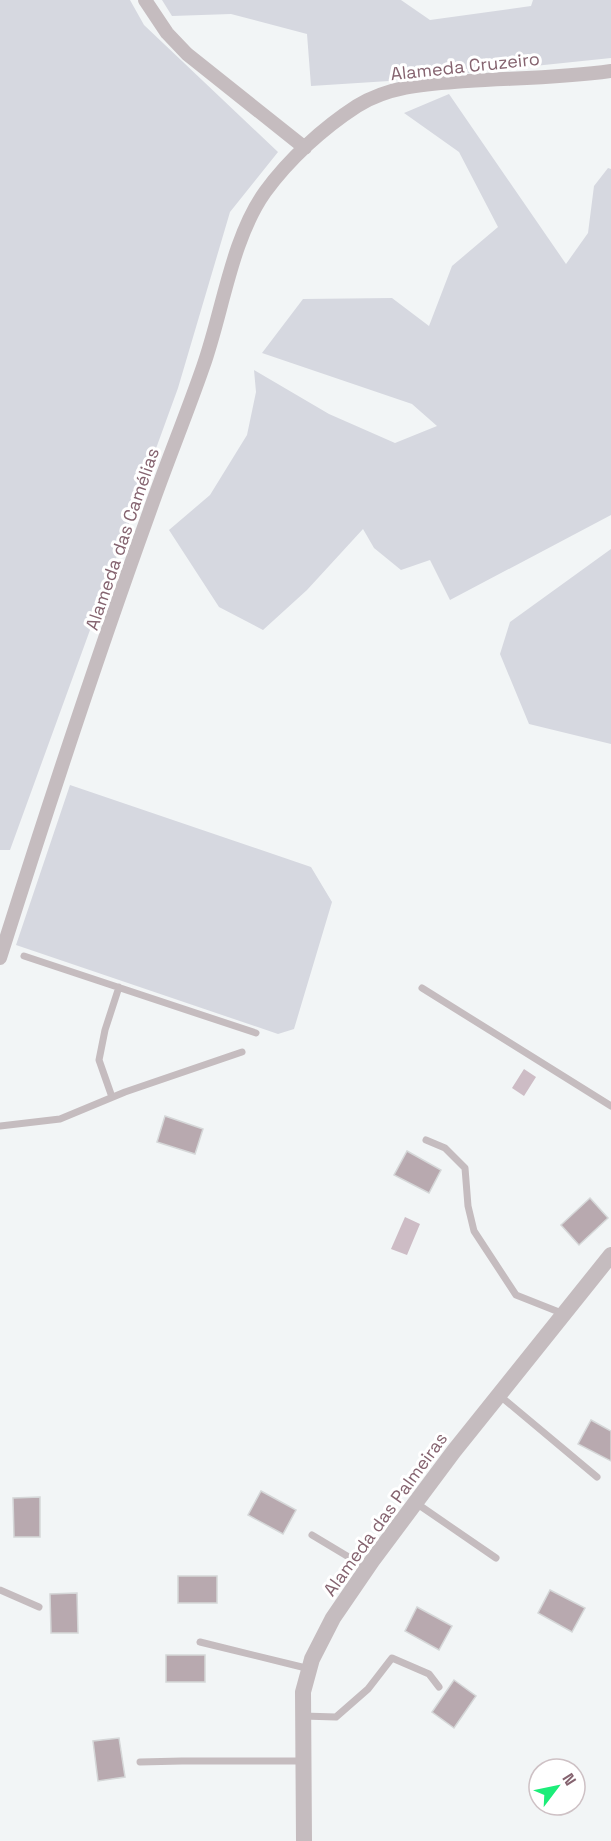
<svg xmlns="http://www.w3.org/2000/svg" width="611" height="1841" viewBox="0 0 611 1841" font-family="'Space Grotesk',sans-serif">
  <rect width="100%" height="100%" fill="#f2f5f6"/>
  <path fill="#d6d8e0" d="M0,0H130L144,25L278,152L230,212L178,388L10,850H0Z
    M162,0H401L430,20L531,6L533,0H611V58L389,81L311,86L307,34L231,14L172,16Z
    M449,94L566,264L588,233L594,186L608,168L611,169V515L450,600L430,560L401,570L374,548L363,529L307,590L263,630L219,607L169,530L210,495L247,435L256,392L254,370L329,414L395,443L437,426L412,404L262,353L303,299L392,298L429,326L452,266L498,227L459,152L404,113Z
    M611,549V744L529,724L500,654L510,622Z
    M70,785L311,867L332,902L294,1029L278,1034L16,945Z"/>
  <path fill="#cdbcc5" d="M524,1069L536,1077L524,1096L512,1088Z
    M405,1217L420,1224L407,1255L391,1249Z"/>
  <path fill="#b8a9af" stroke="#d5d7d8" stroke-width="1.5" d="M165,1116L203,1129L195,1154L157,1142Z
    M407,1151L441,1170L429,1193L394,1175Z
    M590,1198L608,1218L579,1245L561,1225Z
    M591,1420L611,1431V1461L578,1444Z
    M261,1491L296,1510L283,1534L248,1515Z
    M40,1497V1537H14L13,1498Z
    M178,1576H217V1603H178Z
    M550,1590L585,1608L572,1632L538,1613Z
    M77,1593L78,1633H51L50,1594Z
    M417,1607L452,1626L439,1650L405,1631Z
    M166,1655H205V1682H166Z
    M454,1680L476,1696L454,1728L432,1712Z
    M119,1738L125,1777L98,1781L93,1741Z"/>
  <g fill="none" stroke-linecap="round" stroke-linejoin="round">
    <path stroke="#c5bcbf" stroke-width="7" d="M24,956L256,1033
      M422,988L611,1106
      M112,1097L99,1060L105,1030L119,987
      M0,1126L60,1119L125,1092L242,1052
      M426,1140L445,1148L465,1168L468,1206L474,1231L516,1295L564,1314
      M499,1395L597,1477
      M416,1503L496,1558
      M312,1535L367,1568
      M0,1590L39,1607
      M200,1642L310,1669
      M303,1716L336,1717L368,1689L392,1658L429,1674L439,1687
      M140,1762L182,1761H303"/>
    <path stroke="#c5bcbf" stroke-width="14" d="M145,0L167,33L187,54L305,148
      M0,958C47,809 96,660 149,513C166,464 186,416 203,367C223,311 231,240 265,192C289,159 323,128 357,106C391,85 429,84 467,81C515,78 564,78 611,71"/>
    <path stroke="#c5bcbf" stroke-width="16" d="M304,1841L303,1692L312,1659L333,1618L372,1561L454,1451L611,1255"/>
  </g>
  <g text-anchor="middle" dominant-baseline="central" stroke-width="6" stroke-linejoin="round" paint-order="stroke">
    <g font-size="18" fill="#85636f" stroke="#fff">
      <text transform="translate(465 66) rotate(-6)">Alameda Cruzeiro</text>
      <text transform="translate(122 539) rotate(-71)">Alameda das Camélias</text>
      <text transform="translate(385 1514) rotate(-54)">Alameda das Palmeiras</text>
    </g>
  </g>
  <g transform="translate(557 1787) rotate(58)"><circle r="28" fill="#ffffff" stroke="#cec1c5" stroke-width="1.5"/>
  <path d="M0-4.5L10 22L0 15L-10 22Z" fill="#1ced79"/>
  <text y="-9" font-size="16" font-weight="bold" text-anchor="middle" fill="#85636f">N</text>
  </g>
</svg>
